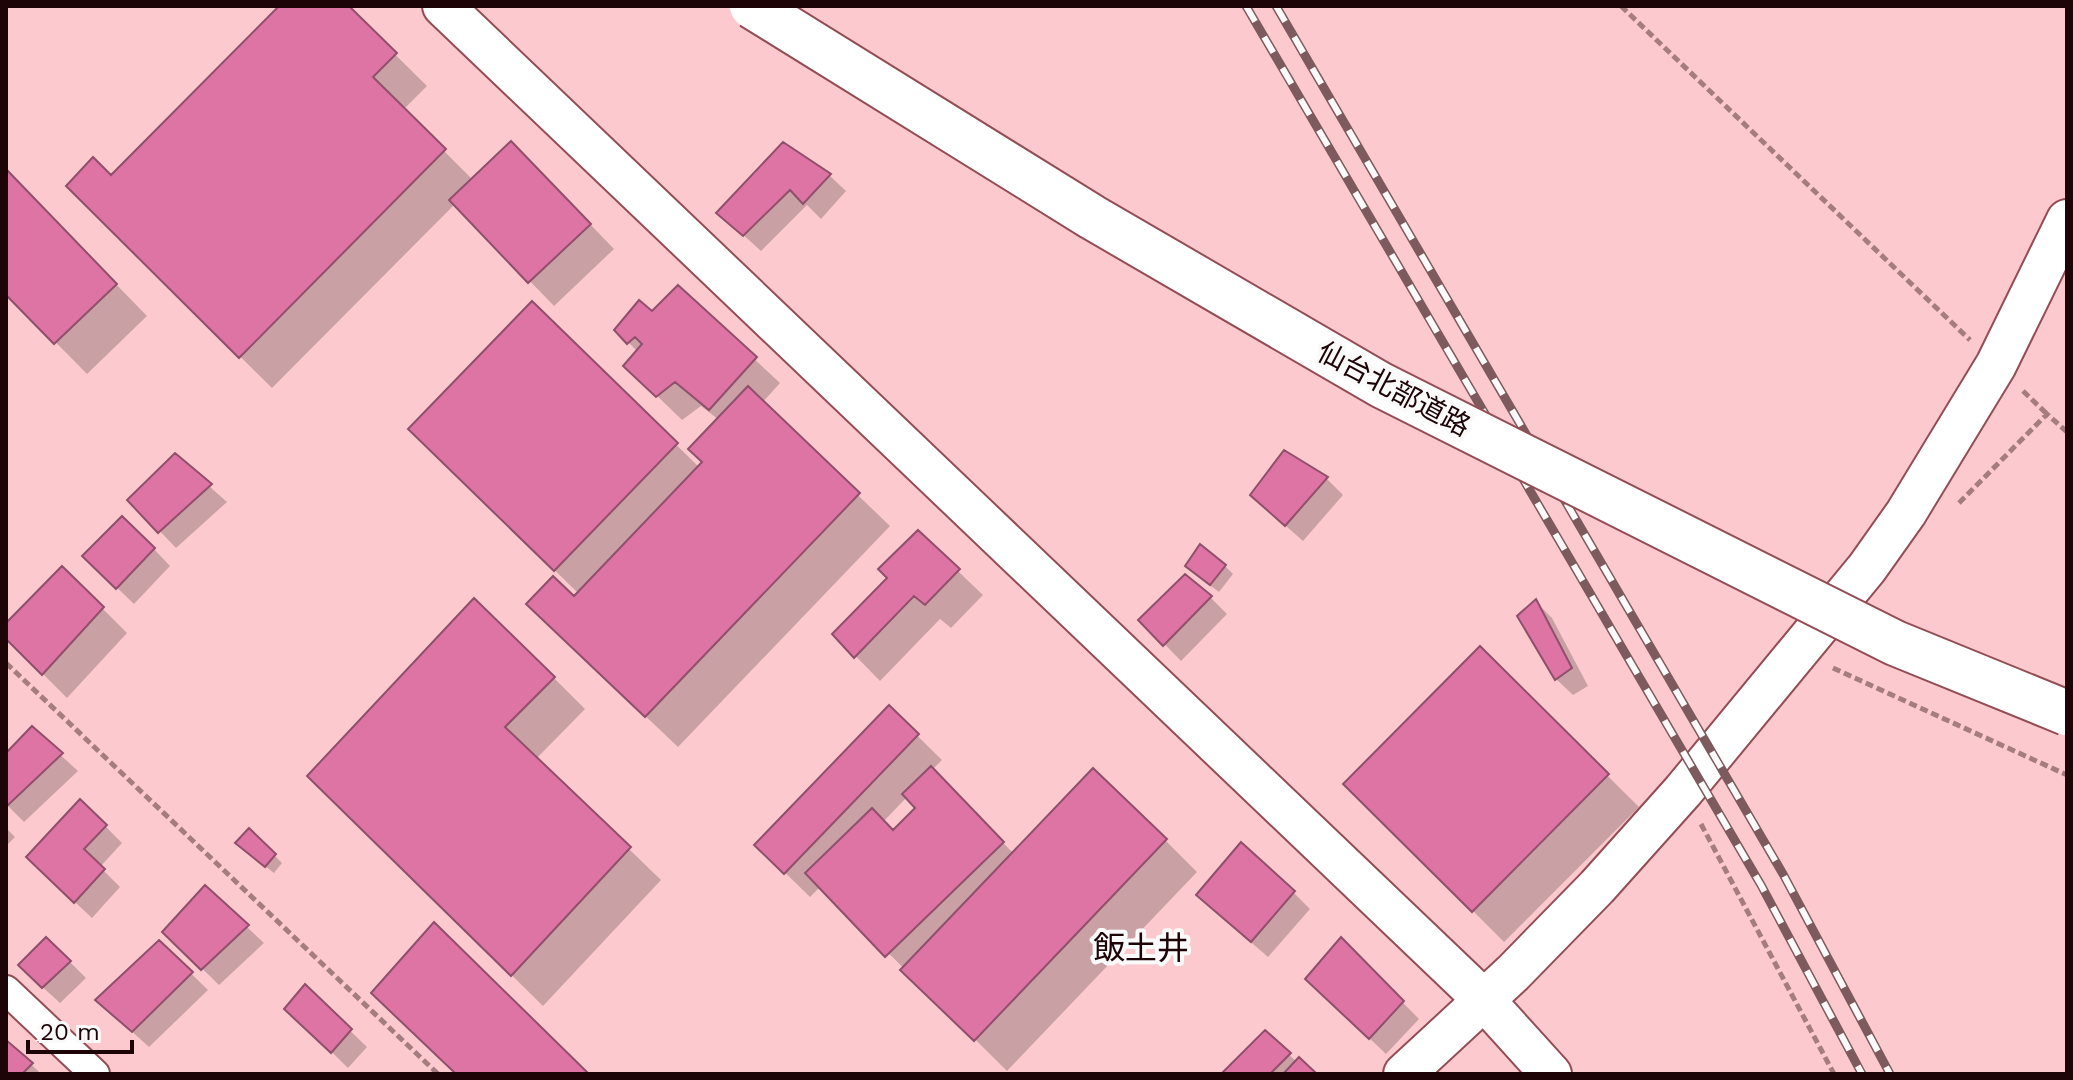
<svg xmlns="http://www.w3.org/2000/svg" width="2073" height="1080" viewBox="0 0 2073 1080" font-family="'Work Sans','Noto Sans JP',sans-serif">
  <rect width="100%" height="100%" fill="#fccace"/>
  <path fill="#0003" fill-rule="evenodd" d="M282,6H346L427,86L403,110L473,180L536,168L614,249L554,306L455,204L272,388L68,186L111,178Z
    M6,171L147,316L87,374L6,292Z
    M829,175L846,191L821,219L807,205L761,251L719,213Z
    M678,288L780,383L762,403L890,526L678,747L560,635L579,594L442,460L532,304L699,467L719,420L701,406L682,420L651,390L638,352L616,330L652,313Z
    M175,456L227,502L176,548L130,500Z
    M1326,478L1343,495L1303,541L1269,511Z
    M918,533L983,595L951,628L940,619L880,681L834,634L889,578Z
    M154,549L170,566L134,604L84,556Z
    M1225,566L1233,574L1219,592L1195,574Z
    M62,568L127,633L67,698L6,637V626Z
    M1210,597L1227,614L1181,661L1141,620Z
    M1536,602L1552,618L1588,686L1573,695L1556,679Z
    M1480,649L1639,807L1504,942L1346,784Z
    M554,678L585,709L536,759L661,880L543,1006L310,776Z
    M889,708L942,760L932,770L1014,854L1165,840L1197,872L1007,1071L821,886L810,897L757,845ZM907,797L918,808L894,832L883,822Z
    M32,729L78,771L24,822L6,804V756Z
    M80,801L122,843L100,867L120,887L92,918L45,874Z
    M6,828L15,837L6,846Z
    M250,831L282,863L274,873L245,851Z
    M205,888L264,943L219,985L165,932Z
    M1293,892L1310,909L1268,957L1216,912Z
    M1341,940L1419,1019L1386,1054L1324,995Z
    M159,942L208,990L149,1047L97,1000Z
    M70,962L86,978L60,1003L37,982Z
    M305,987L367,1047L348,1068L287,1008Z
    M1265,1033L1297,1062L1314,1074H1224Z
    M6,1042L31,1064L41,1074H6Z"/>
  <path fill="#dd74a3" stroke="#904f6b" stroke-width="2" d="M279,6H349L397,53L373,77L446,149L239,358L66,186L93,157L111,175Z
    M511,141L591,224L528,283L449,200Z
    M783,142L831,174L803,204L790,190L743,236L716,213Z
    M6,169L117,284L54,344L6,295Z
    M678,285L757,357L709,410L675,382L656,397L623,366L642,344L635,337L627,344L614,330L639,300L652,311Z
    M532,301L678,443L554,571L408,429Z
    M748,386L860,493L645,717L526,604L553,576L574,596L702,462L688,449Z
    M1284,450L1328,477L1285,526L1250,495Z
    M175,453L212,484L158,533L127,500Z
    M122,516L155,548L116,589L82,556Z
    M918,530L960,569L925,605L914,596L854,658L832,634L887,578L878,569Z
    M1200,544L1226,565L1210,585L1185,566Z
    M62,566L104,607L42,675L6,639V623Z
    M1185,574L1212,596L1163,646L1138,620Z
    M474,598L555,677L505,727L631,847L511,976L307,776Z
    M1536,599L1572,668L1555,680L1517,616Z
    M1480,646L1609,774L1472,912L1343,784Z
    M889,705L919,734L784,874L754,845Z
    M32,726L63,753L6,807V753Z
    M931,766L1004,842L885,957L805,873L872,808L893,830L915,808L902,794Z
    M1093,768L1167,839L974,1041L900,970Z
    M80,799L107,825L84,849L105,869L74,903L26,857Z
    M249,828L276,854L265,867L235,843Z
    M1241,842L1295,891L1251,942L1196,895Z
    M205,885L249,925L201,970L162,932Z
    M434,922L589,1074H456L371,993Z
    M46,937L71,961L42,988L18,965Z
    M1341,937L1404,1001L1369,1039L1305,979Z
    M159,940L193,972L132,1032L95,1000Z
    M305,984L352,1029L331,1053L284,1009Z
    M1265,1030L1291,1053L1270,1074H1221Z
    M6,1040L33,1063L22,1074H6Z
    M1299,1057L1317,1074H1283Z"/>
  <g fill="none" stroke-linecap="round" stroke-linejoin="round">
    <defs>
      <path id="street" d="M6,990L95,1074"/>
      <path id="secondary" d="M443,6L1484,1000L1551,1074
        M1404,1074L1513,973L1597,887L1683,791L1867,568L1906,513L1996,365L2067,220"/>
    </defs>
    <use href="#street" stroke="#924d55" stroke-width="32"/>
    <use href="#secondary" stroke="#924d55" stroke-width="44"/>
    <path stroke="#a57d81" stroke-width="5" stroke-dasharray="8 4" stroke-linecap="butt" d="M1621,6L1970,340
      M2023,391L2047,414
      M1959,503L2047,414L2067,432
      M6,663L438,1074
      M1833,668L2067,775
      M1701,824L1834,1074"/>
    <use href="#street" stroke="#fff" stroke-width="28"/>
    <use href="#secondary" stroke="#fff" stroke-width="40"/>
    <defs>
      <path id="rail" d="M1246,6L1761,885L1862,1074
        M1276,6L1783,874L1890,1074"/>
    </defs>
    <use href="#rail" stroke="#7d5a5d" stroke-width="9"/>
    <use href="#rail" stroke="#fafafa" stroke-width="6" stroke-dasharray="18" stroke-linecap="butt"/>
    <defs>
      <path id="highway-bridge" d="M752,6L1092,217L1381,385L1895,643L2067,713"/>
    </defs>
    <use href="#highway-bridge" stroke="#924d55" stroke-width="48" stroke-linecap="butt"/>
    <use href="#highway-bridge" stroke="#fff" stroke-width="44"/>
  </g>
  <g text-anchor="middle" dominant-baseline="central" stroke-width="8" stroke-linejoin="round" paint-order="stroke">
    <g font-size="28" fill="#1d0407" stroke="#fafafa">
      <text transform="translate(1394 389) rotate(28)">仙台北部道路</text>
    </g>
    <g font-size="32" fill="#1d0407" stroke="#fafafa">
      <text x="1141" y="948">飯土井</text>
    </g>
  </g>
  <rect width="2073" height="1080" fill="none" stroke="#1d0407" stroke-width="16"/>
  <path d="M28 1040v12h104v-12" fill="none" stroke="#1d0407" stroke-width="4"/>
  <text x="40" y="1040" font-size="24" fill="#1d0407" stroke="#fafafa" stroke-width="6" paint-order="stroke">20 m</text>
</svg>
